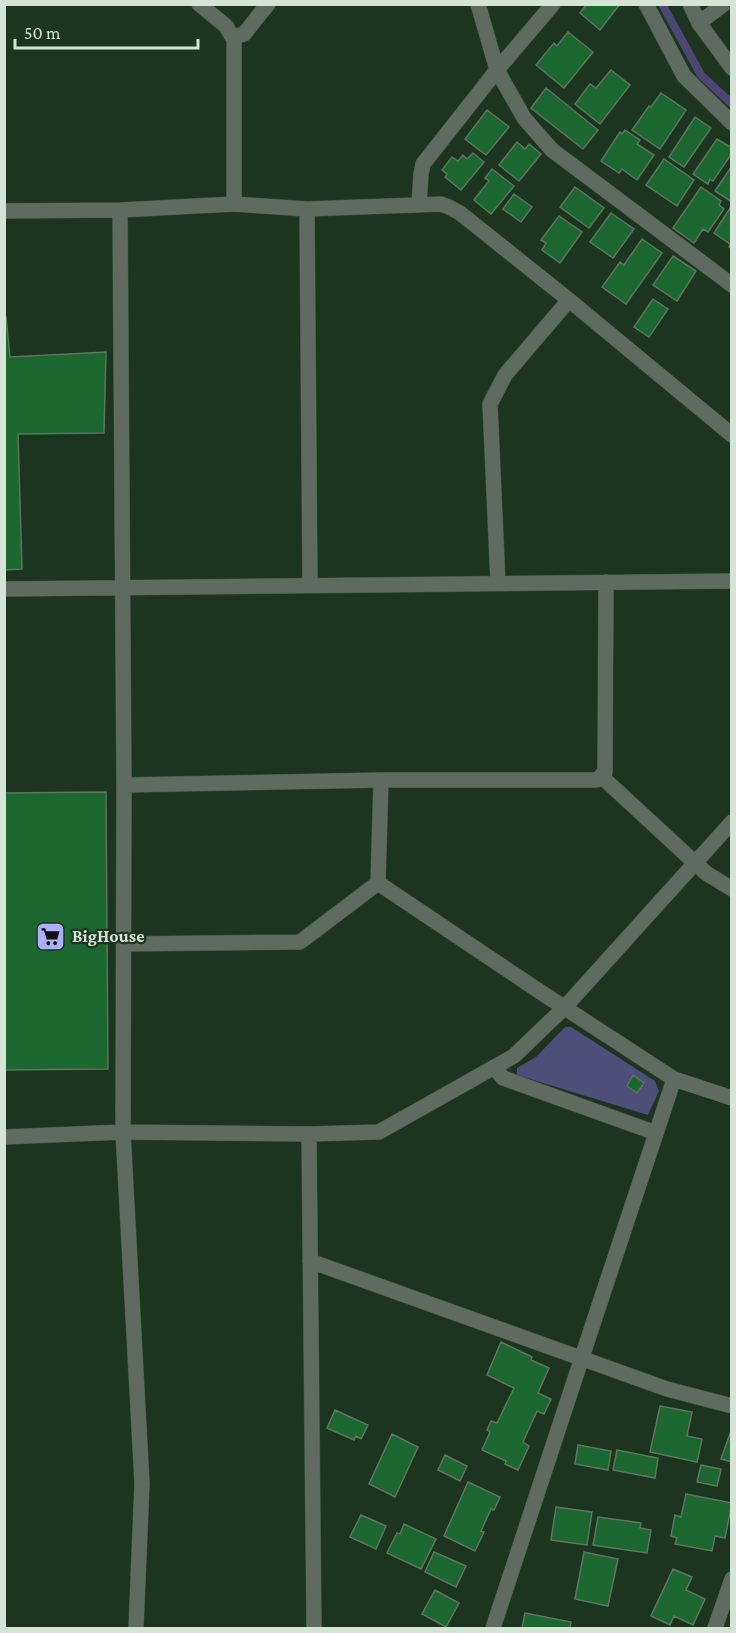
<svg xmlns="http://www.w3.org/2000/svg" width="736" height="1633" viewBox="0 0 736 1633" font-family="'Crimson Pro',serif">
  <rect width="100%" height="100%" fill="#1d3520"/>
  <path fill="#4d4e79" d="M565,1027H571L655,1081L659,1091L648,1115L517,1075V1068L536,1057Z"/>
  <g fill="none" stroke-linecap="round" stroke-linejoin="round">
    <path stroke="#4e4672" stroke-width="8" d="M662,4L701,75L732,104"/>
  </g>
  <path fill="#1c662f" stroke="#5b755e" stroke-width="1.5" d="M587,4H620L600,30L580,13Z
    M568,32L593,52L564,88L536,65L554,43L557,46Z
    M611,70L630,85L600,124L575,104L590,84L596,88Z
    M546,88L598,130L583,149L531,108Z
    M661,93L686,110L660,149L632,130L649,106L651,107Z
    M487,110L509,127L486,155L465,139Z
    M695,117L711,128L684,167L669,157Z
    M625,130L640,140L637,144L654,155L637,180L622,169L619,173L601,161L620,132L622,134Z
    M717,139L732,148V153L713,181L710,179L708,184L693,174Z
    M517,142L525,149L529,144L541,154L519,181L499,165Z
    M473,153L484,162L461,190L445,177L447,174L442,170L452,157L458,161L463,155L467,159Z
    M664,159L694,180L677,206L646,185Z
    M732,166V202L715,191Z
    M492,169L514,186L491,214L474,200L489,181L485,178Z
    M575,187L604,208L589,228L560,207Z
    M701,187L721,201L719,205L724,209L708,232L703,229L694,243L673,228Z
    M514,194L532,207L521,222L503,209Z
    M730,208L732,209V249L729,247L730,244L714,233Z
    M611,213L634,229L613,258L590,242Z
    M559,216L582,232L560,263L542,250L546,243L541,240Z
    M642,239L662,253L626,304L602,287L620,262L624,265Z
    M673,256L696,271L677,301L653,285Z
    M653,299L668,309L649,337L634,327Z
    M4,317H6L10,357L106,352L104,433L18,434L22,569L4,570Z
    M106,792L108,1069L4,1070V793Z
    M633,1075L644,1083L637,1093L627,1086Z
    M501,1342L532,1357L531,1360L549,1368L538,1393L551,1399L544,1414L537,1411L523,1442L529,1446L518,1470L505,1464L506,1461L482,1450L490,1432L487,1430L491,1421L497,1423L514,1388L487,1375Z
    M660,1406L692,1412L687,1436L702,1439L697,1462L650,1452Z
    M335,1410L368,1425L361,1439L356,1436L354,1440L327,1428Z
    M732,1428V1462L721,1459Z
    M392,1434L418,1447L395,1497L369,1484Z
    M578,1445L611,1451L608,1470L575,1464Z
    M617,1450L658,1458L655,1478L613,1470Z
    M445,1455L467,1466L460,1481L438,1470Z
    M701,1465L721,1469L717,1486L697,1482Z
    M468,1482L500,1497L494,1510L491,1509L481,1531L484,1532L475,1551L444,1536Z
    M686,1494L732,1503L725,1538L715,1536L712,1551L675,1544L677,1538L671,1536L675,1515L681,1517Z
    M556,1507L592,1512L587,1545L551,1540Z
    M361,1515L386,1526L376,1549L350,1537Z
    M598,1517L641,1523L640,1528L651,1530L647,1553L593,1545Z
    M404,1524L436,1539L421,1569L387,1553L397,1533L400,1534Z
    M434,1552L466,1566L456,1587L425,1572Z
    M584,1552L618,1559L608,1606L575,1599Z
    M673,1569L692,1577L686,1590L705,1599L693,1625L674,1616L670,1625L651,1616Z
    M435,1590L459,1603L446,1627L422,1614Z
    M525,1613L571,1622L570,1628H522Z"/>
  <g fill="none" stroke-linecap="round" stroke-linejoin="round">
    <defs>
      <path id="minor" d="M199,4L226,26L234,40V204
        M478,4L497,70L524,118L552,150L732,285
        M646,4L684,76L732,123
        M690,4L699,23L732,68
        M699,23L724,4
        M233,37L244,34L268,4
        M419,205L421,174L423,164L497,70L553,4
        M307,209L310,585
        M120,210L124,785L123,1132L142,1483L136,1628
        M4,211L120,210L234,204L307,209L441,204L449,207L460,213L569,300L732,435
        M498,583L490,404L505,375L569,300
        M4,589L732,581
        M601,776L706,873L732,889
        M381,780L378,883L542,993L674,1079L732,1098
        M124,785L381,780H597L605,772L606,582
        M124,944L300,942L378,883
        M494,1067L503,1078L656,1133
        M309,1134L314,1628
        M4,1137L123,1132L309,1134L379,1132L514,1056L565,1007L732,822
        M310,1261L667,1389L732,1406
        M493,1628L587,1342L674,1079
        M715,1628L732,1579"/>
    </defs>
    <use href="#minor" stroke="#3a513d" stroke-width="16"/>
    <use href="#minor" stroke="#5f6a60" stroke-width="15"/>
  </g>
  <defs>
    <symbol id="supermarket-square" viewBox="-11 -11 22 22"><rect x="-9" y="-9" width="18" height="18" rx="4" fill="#acaffb" stroke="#1d3520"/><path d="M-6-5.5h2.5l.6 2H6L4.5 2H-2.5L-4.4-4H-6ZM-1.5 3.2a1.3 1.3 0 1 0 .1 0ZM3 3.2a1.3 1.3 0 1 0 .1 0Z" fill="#111"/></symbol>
  </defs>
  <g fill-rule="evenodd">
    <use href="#supermarket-square" x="34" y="920" width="33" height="33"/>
  </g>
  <g text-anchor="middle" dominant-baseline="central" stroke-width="4.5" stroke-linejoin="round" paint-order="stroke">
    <g font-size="18" font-weight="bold" fill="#d5e4d7" stroke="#1d3520" text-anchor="start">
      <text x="72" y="936">BigHouse</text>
    </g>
  </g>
  <rect width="736" height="1633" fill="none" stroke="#d5e4d7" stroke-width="12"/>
  <path d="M15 39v9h183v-9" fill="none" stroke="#d5e4d7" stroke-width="3"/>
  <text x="24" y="39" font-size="18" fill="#d5e4d7" stroke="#1d3520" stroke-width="4.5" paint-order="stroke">50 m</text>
</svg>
